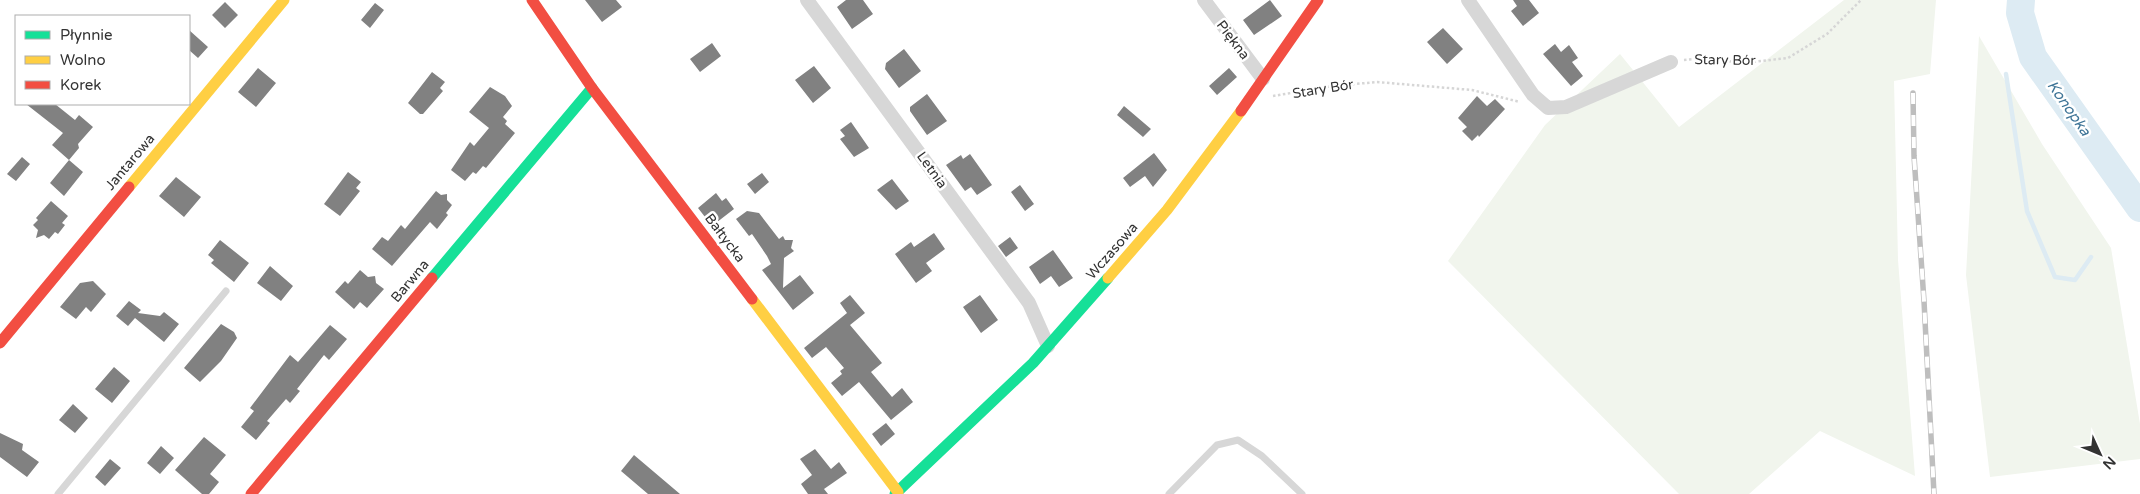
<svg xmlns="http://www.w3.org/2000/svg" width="2140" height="494" viewBox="0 0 2140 494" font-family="'Varela Round',sans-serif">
  <rect width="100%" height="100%" fill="#fff"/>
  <path fill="#f1f5ed" d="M1844,0H1936L1930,74L1894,81L1898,260L1915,476L1820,431L1749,494H1679L1448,261L1545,125L1620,54L1679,127Z
    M1979,36L2042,144L2111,248L2140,424V459L1990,477L1966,275Z"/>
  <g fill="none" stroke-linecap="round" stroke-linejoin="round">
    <path stroke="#ddebf3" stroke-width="4.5" d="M2006,74L2027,211L2055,277L2075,280L2091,257"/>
    <path stroke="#ddebf3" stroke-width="28" d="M2021,0L2020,13L2033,57L2140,208"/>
  </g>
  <path fill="#818181" d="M585,0H616L622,7L602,22Z
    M846,0H863L873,14L852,29L837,7Z
    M1270,0L1282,16L1254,35L1243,20Z
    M1513,0H1529L1539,13L1523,26L1511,11L1517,6Z
    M225,2L238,15L225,28L212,15Z
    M375,3L384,10L370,28L361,20Z
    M1443,28L1463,49L1447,64L1427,42Z
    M189,30L208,47L198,58L189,50Z
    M712,43L721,56L700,72L690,59Z
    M1555,44L1561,52L1569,45L1578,58L1572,62L1583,76L1571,86L1543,54Z
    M904,49L921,71L899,88L885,69L886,63Z
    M814,66L831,88L813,103L795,80Z
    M258,68L276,83L256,107L238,92Z
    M1229,68L1237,77L1217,95L1209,86Z
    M432,72L445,82L440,88L443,91L423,114H420L408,103Z
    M490,87L505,96L512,106L503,117L507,121L505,124L515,133L486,168L483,166L476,174L473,172L465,181L451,170L470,142L474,146L489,128L469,112Z
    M927,94L947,121L927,135L910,111V107Z
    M1477,96L1487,106L1495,99L1505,109L1479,137L1478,135L1472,141L1462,131L1467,127L1458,118Z
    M26,104H55L75,120L79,115L93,127L78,144L79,148L69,160L52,145L63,133Z
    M1124,106L1151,129L1143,137L1117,115Z
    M851,122L869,148L854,157L840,139L845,136L840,130Z
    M1154,153L1167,170L1153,187L1145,176L1130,187L1123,178Z
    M970,154L992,185L977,195L971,187L965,191L946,165L961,155L963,159Z
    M22,157L30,164L16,181L7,174Z
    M69,160L83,172L64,196L50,183Z
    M348,172L361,182L356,188L360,191L340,216L324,204Z
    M762,173L769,182L755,194L747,184Z
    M176,177L201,197L184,217L159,196Z
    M892,179L909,201L896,210L877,190Z
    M1020,185L1034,204L1025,211L1011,192Z
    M436,191L441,195L447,194V200L452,205L446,213L448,215L437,229L430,222L392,266L372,249L382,237L388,241L401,225L405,229Z
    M716,193L722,201L726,198L734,209L712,226L698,208Z
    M51,201L68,216L62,223L65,225L58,234L55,232L49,239L44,235L36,238L38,230L33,225L38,220L36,218Z
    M747,211L759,213L779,239L783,236L785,240H793L791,248L794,251L784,258L783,288L800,275L814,293L793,310L762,270L771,264L767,256L752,234L749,236L736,219Z
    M934,233L945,249L926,263L932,271L916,283L895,254L911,242L914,247Z
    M1010,237L1018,248L1006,257L998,246Z
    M220,240L249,263L234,282L211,263L214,260L208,255Z
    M1053,250L1073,278L1059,287L1051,276L1040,284L1029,267Z
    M270,266L293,286L281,301L257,283Z
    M360,270L368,277L375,276L376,283L384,289L367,308L360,302L354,309L335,292L345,281L348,284Z
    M93,281L106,294L91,312L86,307L76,319L60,307L80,283Z
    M850,295L865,313L850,325L882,363L871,372L892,397L902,388L913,402L891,420L859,382L842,396L831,383L842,374L840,371L844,368L826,347L812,358L804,348L847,313L840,303Z
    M980,295L998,320L981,333L963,307Z
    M129,301L141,310L138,313L160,316L164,312L179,324L164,342L135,318L128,326L116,316Z
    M221,324L234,332L237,338L221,361L200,382L184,368Z
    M330,325L347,339L329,360L324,355L297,389L300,391L290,403L286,399L267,421L270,423L256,440L241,427L254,411L250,408L290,355L298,362Z
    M114,367L130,381L112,403L95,389Z
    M73,404L88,418L75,433L59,420Z
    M886,423L895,434L881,446L872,434Z
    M0,433L23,444L22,450L39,462L27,477L0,457Z
    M204,437L226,455L210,474L219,482L209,494H202L175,470Z
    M161,446L174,458L160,474L147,463Z
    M815,449L831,469L839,462L847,473L824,489L828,494H808L801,484L812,475L800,459Z
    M634,455L680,494H648L621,471Z
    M110,459L121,468L105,486L95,477Z"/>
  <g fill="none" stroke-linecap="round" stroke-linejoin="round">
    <path stroke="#d6d6d6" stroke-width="2.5" stroke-dasharray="2.5 2.5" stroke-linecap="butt" d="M1684,60L1705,58L1743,63L1788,58L1827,34L1861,0
      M1273,96L1333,86L1377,82L1472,90L1520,102"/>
    <path stroke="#d7d7d7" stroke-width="7" d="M58,494L226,291
      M1169,494L1217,445L1238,440L1262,456L1302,494"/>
    <path stroke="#d7d7d7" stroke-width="14" d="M807,0L1029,303L1048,346
      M1204,0L1263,79
      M1468,0L1533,95L1548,108L1566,107L1671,62"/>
    <path stroke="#16e098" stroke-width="11" d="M432,278L592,88
      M895,494L1033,363L1108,278"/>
    <path stroke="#ffcf43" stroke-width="11" d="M129,187L284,0
      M1108,278L1167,210L1241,111
      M752,299L898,492"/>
    <path stroke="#f24e42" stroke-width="11" d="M532,0L592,88L752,299
      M1241,111L1318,0
      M0,343L129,187
      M251,494L432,278"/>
    <defs>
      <path id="rail" d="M1913,93L1914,156L1924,301L1934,494"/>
    </defs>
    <use href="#rail" stroke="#bebebe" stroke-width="5.5"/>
    <use href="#rail" stroke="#fff" stroke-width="4" stroke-dasharray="11" stroke-linecap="butt"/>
  </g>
  <g text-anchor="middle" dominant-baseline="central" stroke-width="5" stroke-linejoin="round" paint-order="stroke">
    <g font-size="14" fill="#333" stroke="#fff">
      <text transform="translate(1233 40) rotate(53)">Piękna</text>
      <text transform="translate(1725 60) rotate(1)">Stary Bór</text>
      <text transform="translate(1323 89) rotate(-9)">Stary Bór</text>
      <text transform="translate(130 162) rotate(-50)">Jantarowa</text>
      <text transform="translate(932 170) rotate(54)">Letnia</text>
      <text transform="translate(725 238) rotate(53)">Bałtycka</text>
      <text transform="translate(1112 251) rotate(-49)">Wczasowa</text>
      <text transform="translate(410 281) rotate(-50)">Barwna</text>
    </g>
    <g font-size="15" font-style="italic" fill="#3f7597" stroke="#fff">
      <text transform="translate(2069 108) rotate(55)">Konopka</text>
    </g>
  </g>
  <rect x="15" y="15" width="175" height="90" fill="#ffffff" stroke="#adadad"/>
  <rect x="25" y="31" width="25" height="8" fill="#16e098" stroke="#adadad"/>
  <text x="60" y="40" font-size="15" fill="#333333">Płynnie</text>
  <rect x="25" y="56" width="25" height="8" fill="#ffcf43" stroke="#adadad"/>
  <text x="60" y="65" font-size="15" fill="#333333">Wolno</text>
  <rect x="25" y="81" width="25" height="8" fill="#f24e42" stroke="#adadad"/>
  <text x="60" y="90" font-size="15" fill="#333333">Korek</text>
  <g transform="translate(2100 454) rotate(134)" stroke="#ffffff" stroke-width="4" paint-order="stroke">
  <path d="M0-4L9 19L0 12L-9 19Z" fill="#333333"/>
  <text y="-8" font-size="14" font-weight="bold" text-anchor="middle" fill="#333333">N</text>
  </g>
</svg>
